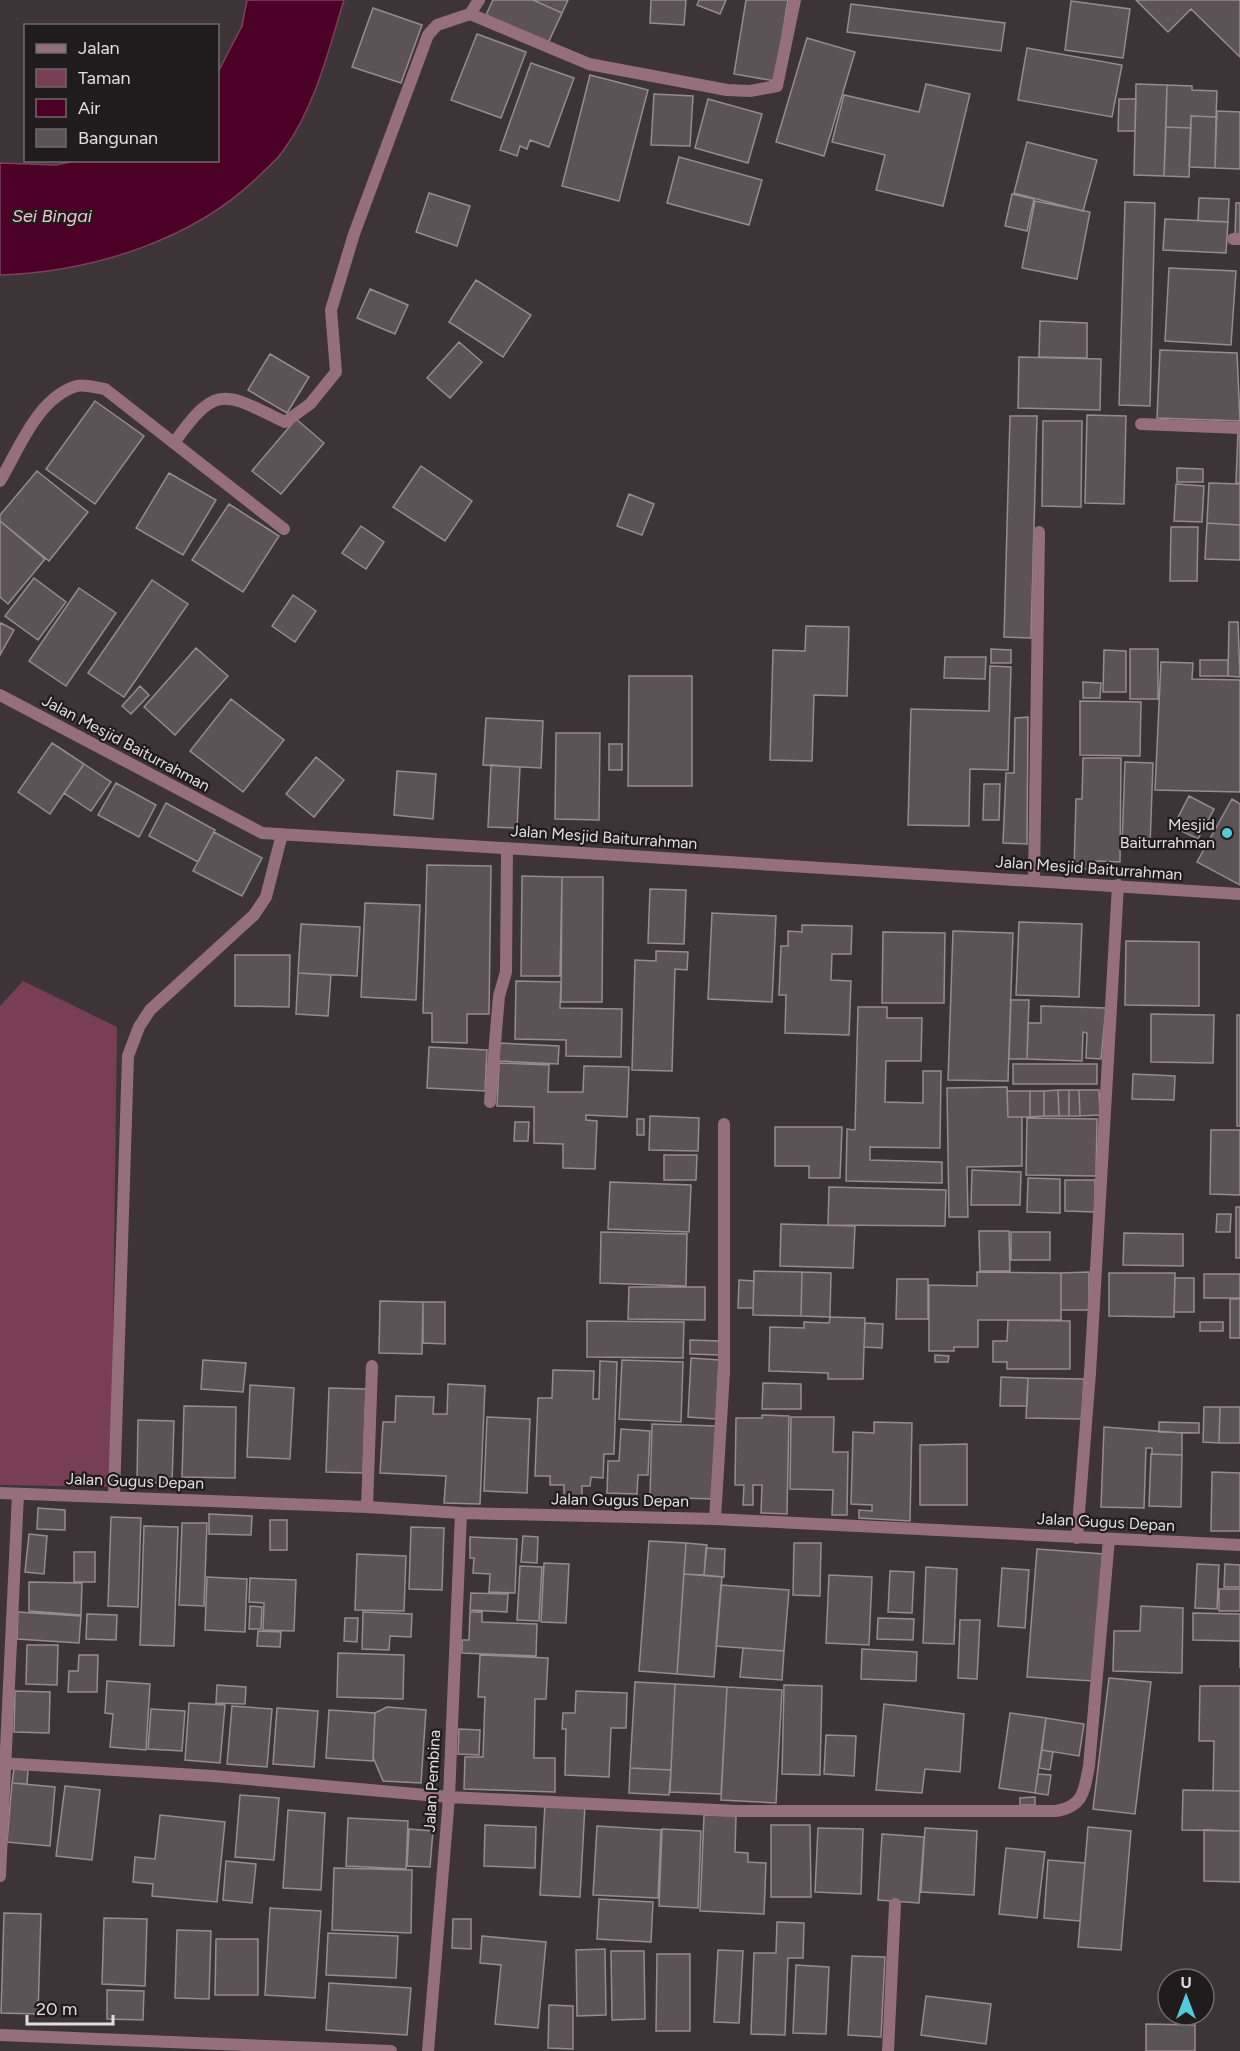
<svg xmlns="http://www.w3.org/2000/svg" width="1240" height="2051" viewBox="0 0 1240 2051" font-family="Figtree,sans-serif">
  <rect width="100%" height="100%" fill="#3c3436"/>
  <path fill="#773e54" d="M23,981L117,1027L111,1487L0,1485V1006Z"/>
  <path fill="#4c0026" stroke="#79425d" stroke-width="1.5" d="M247,0H344C328,52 315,107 283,151C277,160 268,167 261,174C195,240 92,272 0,275V163L56,165L80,160H218V72L242,26Z"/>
  <path fill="#5c5356" stroke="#958c8f" stroke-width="1.5" d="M493,0H533L562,13L548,43L486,15Z
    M533,0H568L562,13Z
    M651,0H686L684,25L650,23Z
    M699,0H726L720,14L697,5Z
    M746,0H788L775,81L734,74Z
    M1136,0H1240V57L1191,9L1168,32Z
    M1071,1L1130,9L1123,58L1065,50Z
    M851,4L1005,23L1001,51L847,32Z
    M373,8L422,25L401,83L352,67Z
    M477,34L526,52L501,118L451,100Z
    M807,38L855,52L824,156L776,142Z
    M1027,48L1122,65L1112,117L1018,100Z
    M531,63L574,78L549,147L530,140L527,149L520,146L517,156L500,150Z
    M590,75L648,90L619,201L562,186Z
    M926,84L970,94L943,206L876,190L885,155L832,142L844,95L919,112Z
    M1136,84L1167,85L1164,176L1134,175Z
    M1167,85L1192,86V90L1217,91L1216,117L1191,116V128L1166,127Z
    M654,94L693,96L690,146L651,145Z
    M708,99L762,114L748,163L695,148Z
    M1119,99H1136L1135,131H1118Z
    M1217,111L1240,112V169L1215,168Z
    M1191,116L1216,117L1215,168L1189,167Z
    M1166,127L1191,128L1189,177L1164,176Z
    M1027,142L1097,160L1083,211L1014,193Z
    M679,157L762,180L749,225L667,203Z
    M429,193L470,206L457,246L416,232Z
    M1012,194L1034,199L1027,231L1005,226Z
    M1199,198L1229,199L1228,222L1198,221Z
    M1035,201L1090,212L1077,279L1022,268Z
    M1125,202L1155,203L1150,406L1119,405Z
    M1236,203H1240V236H1235Z
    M1165,219L1228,222L1226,253L1163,250Z
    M1169,268L1236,271L1231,345L1165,341Z
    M476,280L531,315L503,357L449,322Z
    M370,289L408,305L395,334L357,318Z
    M1040,321L1087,323V358L1039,357Z
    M459,342L482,362L450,398L427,378Z
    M1160,350L1237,353L1240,421L1157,418Z
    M270,354L309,377L287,413L248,390Z
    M1019,357L1101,359L1100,410L1018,408Z
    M95,401L144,436L95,504L46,469Z
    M1087,415L1126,416L1124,504L1085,503Z
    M1010,416H1037L1031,638L1004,637Z
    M296,419L324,443L281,494L252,471Z
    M1043,421H1082L1081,507L1042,506Z
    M1238,432H1240V483H1236Z
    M421,466L472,501L445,541L393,507Z
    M1177,468L1203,469V482H1177Z
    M37,471L88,512L49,561L0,521V515Z
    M169,473L216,500L183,555L136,528Z
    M1209,483L1240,484V525L1207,523Z
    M1176,484L1204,486L1202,522L1174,521Z
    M629,494L654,504L642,535L617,526Z
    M229,504L279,536L243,592L192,560Z
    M0,521L45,559L8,604L0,597Z
    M1207,523L1240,525V560L1205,559Z
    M361,526L384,542L366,569L342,553Z
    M1171,527H1198L1197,581H1170Z
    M34,578L66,602L38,640L5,616Z
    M152,580L188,604L124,697L88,673Z
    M79,588L116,613L66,686L29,661Z
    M293,595L316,611L295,642L272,626Z
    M1229,622H1238L1240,677L1228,676Z
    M1,623L14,630L0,655V625Z
    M806,626L849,627L847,696L814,695L812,761L770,760L773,650L805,651Z
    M196,648L228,676L175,735L144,707Z
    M991,649L1011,650V663H991Z
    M1130,649H1158V699H1130Z
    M1104,650L1126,651V692H1103Z
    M945,657H986L985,679L944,678Z
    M1200,660H1228V676H1200Z
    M1161,662L1193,663L1192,679L1240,680V792L1155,790Z
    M990,666L1011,667L1008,770L970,769L969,826L908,825L911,709L989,711Z
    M629,676H692V786H628Z
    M1083,682L1101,683L1100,698H1083Z
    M140,686L149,695L131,714L122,706Z
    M231,699L284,740L243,792L190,751Z
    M1080,701L1141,702L1140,756L1080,755Z
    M1028,717L1027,844L1003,843L1006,773H1014L1015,718Z
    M486,718L543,721L541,768L483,765Z
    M556,733H600L599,820L555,819Z
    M52,743L84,764L50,814L18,792Z
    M609,744H622V770H609Z
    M316,757L344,780L314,817L286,794Z
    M1083,758H1121L1120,862L1096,861V869H1074L1076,799H1082Z
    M1125,762L1153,763L1150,846L1122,845Z
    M84,764L111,782L91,811L64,793Z
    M491,765L520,767L517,828L488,827Z
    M397,771L436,774L433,819L394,815Z
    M116,783L156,805L139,837L98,815Z
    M984,784H1000L999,820H983Z
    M1189,796L1214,809L1198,839L1173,827Z
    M1232,799L1240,804V885L1197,862Z
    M166,803L215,830L198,862L149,836Z
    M214,832L262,858L242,896L193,871Z
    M427,865L491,866L489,1014H467V1043L432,1042V1013H423Z
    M522,876L562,877L560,976H521Z
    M562,877H603L602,1002H561Z
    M650,889L686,890L684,944L648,943Z
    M365,903L420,905L416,1000L361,997Z
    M712,913L776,916L772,1002L708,999Z
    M1019,922L1082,924L1079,997L1016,995Z
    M301,924L360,927L357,976L298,973Z
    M802,925L852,926L851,954H832L831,980L851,981L849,1035L785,1033L786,995H779L781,946H788V931L802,932Z
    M953,931L1013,933L1008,1081L948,1080Z
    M883,932L945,933L944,1003H882Z
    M1126,941L1199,942V1006L1125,1005Z
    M656,951L688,952L687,970L675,969L672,1071L632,1070L635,960L656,961Z
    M235,955H290L289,1007L235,1006Z
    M298,973L331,975L328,1016L296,1014Z
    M516,981L561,982L560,1008L622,1009L621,1057L566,1056V1040L515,1039Z
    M1011,1000H1029L1027,1059H1009Z
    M1041,1006L1106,1008L1101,1059L1086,1058L1087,1033L1083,1032L1082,1061L1027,1059L1028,1023H1041Z
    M858,1007H887V1018H922L921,1061H886L885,1102L923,1103V1071H941L940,1148L870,1147V1160L942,1162V1183L846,1181L847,1129L855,1130Z
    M1151,1014L1214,1015L1213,1063L1151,1062Z
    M1237,1015H1240V1126H1237Z
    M499,1043L559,1046L558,1064L499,1061Z
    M429,1047L487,1050L485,1091L427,1088Z
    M499,1063L549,1065L548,1092H583L584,1066L629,1067L627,1117L586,1115V1120L597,1121L595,1169L563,1168V1144L534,1143V1107L497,1106Z
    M1013,1064H1097V1084H1013Z
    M1133,1074L1175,1076L1174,1100L1132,1099Z
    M1007,1087L1008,1117H1022V1166L967,1167L968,1217H949L947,1088Z
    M1058,1090H1069V1116H1059Z
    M1058,1090L1059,1116H1044V1091Z
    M1069,1090H1079L1080,1116H1069Z
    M1079,1090H1099L1100,1115L1080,1116Z
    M1007,1091H1030V1117H1008Z
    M1030,1091H1044V1116L1030,1117Z
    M650,1116L699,1118L698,1151L649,1150Z
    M1027,1118L1097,1119L1096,1176L1026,1175Z
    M637,1119H644V1135H637Z
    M515,1122H529L528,1141H514Z
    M775,1127H842L840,1178H809V1166H775Z
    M1211,1130H1240V1195L1210,1194Z
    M664,1155H697L696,1180H664Z
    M972,1170L1021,1172L1020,1205H971Z
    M1028,1178L1060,1179V1213L1027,1212Z
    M1065,1180H1095V1212L1065,1211Z
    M610,1182L691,1185L689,1232L608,1229Z
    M829,1187L946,1190L945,1226L828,1225Z
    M1236,1207H1240V1258H1236Z
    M1217,1214H1231L1230,1232H1216Z
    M781,1224L855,1226L853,1268L780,1266Z
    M979,1231H1009L1010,1271H980Z
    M601,1232L687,1234L686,1286L600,1283Z
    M1011,1232H1050V1260H1011Z
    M1124,1233L1183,1234V1266L1123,1265Z
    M754,1271L802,1272L801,1316L753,1315Z
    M802,1272L831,1273L830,1317L801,1316Z
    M977,1272L1061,1273V1320H978V1347H954V1351H929V1285L977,1286Z
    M1089,1272V1310H1061V1273Z
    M1109,1273H1175L1174,1317L1109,1316Z
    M1204,1274H1240V1298H1204Z
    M1175,1278H1194V1312H1174Z
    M897,1279H928V1319H896Z
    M739,1280L754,1281L753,1308H738Z
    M629,1287H705V1320L628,1319Z
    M1230,1299H1240V1338H1230Z
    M380,1301L423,1302L422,1354L379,1353Z
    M423,1302H445V1344L423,1343Z
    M830,1317L865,1318L863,1379H828V1373L769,1371L770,1327L804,1328V1322L829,1323Z
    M1008,1320L1070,1321V1369H1007V1362H993V1341H1007Z
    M587,1321L684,1322L683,1358L587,1357Z
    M1200,1322H1223V1331H1200Z
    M865,1323L883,1324L882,1348L864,1347Z
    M690,1340L720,1341V1355L690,1354Z
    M935,1355L949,1356L948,1362H935Z
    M691,1358L719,1360L716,1419L688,1417Z
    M203,1360L246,1363L243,1392L201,1389Z
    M622,1360L683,1362L681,1422L619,1419Z
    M600,1361L617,1362L614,1454H604L603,1478L591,1477L590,1486H582V1499L564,1498V1485H550V1476H535L538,1398H552L553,1370L594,1371L593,1399H599Z
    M1001,1377L1028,1378L1027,1406H1000Z
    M1028,1378L1084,1379L1082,1419L1026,1418Z
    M763,1383L801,1384V1409H762Z
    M448,1384L485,1386L480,1504L444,1503L446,1476L380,1473L383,1422H395L396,1396L434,1397L433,1414H447Z
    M250,1385L294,1388L290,1459L247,1457Z
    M329,1388L366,1389L363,1473L326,1472Z
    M184,1406L236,1407L235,1478L182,1477Z
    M1204,1407H1220L1219,1443L1203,1442Z
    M1220,1407H1240V1443H1219Z
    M762,1415L789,1416L787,1514L761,1513L762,1485H753V1505H743L744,1485H735L736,1418H762Z
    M487,1417L530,1419L527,1493L484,1491Z
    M791,1417H834L833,1452H848L847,1515H832L833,1490L790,1489Z
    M138,1420L174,1421L172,1483L137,1482Z
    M874,1422L912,1423L910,1521L859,1518V1510L872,1511V1505L851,1504L853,1432L874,1433Z
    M1159,1422L1199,1423V1433L1159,1432Z
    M652,1424L716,1426L714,1499L650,1497Z
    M1104,1427L1182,1433V1455L1152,1454V1448H1146L1144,1508L1101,1507Z
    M621,1429L650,1431L648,1475H638L637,1494L607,1493L608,1461H619Z
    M967,1444V1505H920V1445Z
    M1151,1454L1182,1455L1181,1507L1149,1506Z
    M1212,1472L1240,1473V1531H1211Z
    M38,1508L65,1510V1530L37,1529Z
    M209,1514L252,1516L251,1535L209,1534Z
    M111,1517L141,1518L138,1607L108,1606Z
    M270,1520H287V1550H270Z
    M182,1523H207L204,1606L179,1605Z
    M144,1526L178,1527L174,1646L140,1645Z
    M411,1527L444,1528L442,1590L409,1589Z
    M29,1534L47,1536L44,1574L25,1572Z
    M523,1536L538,1537L537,1563L521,1562Z
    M470,1537L517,1539L515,1593L489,1592L490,1574L473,1573L474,1558H470Z
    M649,1541L686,1543L677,1674L639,1671Z
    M686,1543L707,1545L704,1575L684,1574Z
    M794,1543H821L820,1596L793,1595Z
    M706,1548L725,1549L724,1577L704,1575Z
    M1037,1549L1104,1554L1094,1681L1027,1677Z
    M74,1552H95V1582H74Z
    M357,1554L406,1556L404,1611L355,1610Z
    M544,1563L569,1564L566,1623L541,1622Z
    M1197,1564L1219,1565L1217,1609L1195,1608Z
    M1225,1564L1240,1565V1587H1224Z
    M520,1566L542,1567L539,1621L517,1620Z
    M926,1567L957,1569L954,1644L923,1643Z
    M1002,1568L1029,1570L1025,1628L998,1626Z
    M890,1571L914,1572L912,1613L888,1612Z
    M684,1574L722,1577L714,1677L677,1674Z
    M829,1575L872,1577L869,1645L826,1643Z
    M207,1577L247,1579L245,1632L205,1630Z
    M250,1578L296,1580L294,1631L263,1630L264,1603L249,1602Z
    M29,1582L82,1583L81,1615L29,1611Z
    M721,1585L789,1590L784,1651L716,1646Z
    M1219,1589H1240V1611H1219Z
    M471,1593L508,1594L507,1612L470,1610Z
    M250,1606L262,1607L261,1629H249Z
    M1141,1606L1183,1608L1182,1673L1113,1671L1114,1631H1140Z
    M18,1612L81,1616L79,1643L17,1639Z
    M363,1612L412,1614L411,1637L390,1636L389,1650L362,1649Z
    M470,1612H482V1622L537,1624L536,1656L462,1653V1640H469Z
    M1193,1613L1240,1614V1668V1641L1193,1640Z
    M87,1614L117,1615L116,1640L86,1639Z
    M345,1618H358L357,1642L344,1641Z
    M878,1618L914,1619L913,1640L877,1639Z
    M960,1620H980L977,1679L958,1678Z
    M258,1631L281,1632L280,1647L257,1646Z
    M27,1645H58L57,1685L26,1684Z
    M743,1648L784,1651L782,1680L740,1677Z
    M862,1649L917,1652L916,1681L861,1679Z
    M338,1653L404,1655L403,1699L337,1697Z
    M79,1655H98L97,1692H68L69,1671H78Z
    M480,1655L548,1658L546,1699H535L534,1758H555V1792L464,1789L465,1757H483L485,1697H478Z
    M1109,1678L1151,1682L1135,1814L1093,1809Z
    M107,1681L150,1684L146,1750L110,1747L113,1714L105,1713Z
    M635,1682L675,1684L671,1770L630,1768Z
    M675,1684L727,1687L721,1794L670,1792Z
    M217,1685L246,1687L245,1704L216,1703Z
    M784,1685L822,1686L820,1775L782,1774Z
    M1200,1686H1240V1791H1213L1214,1741H1199Z
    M727,1687L782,1690L776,1803L721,1800Z
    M15,1691L50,1692L49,1733L14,1732Z
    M576,1691L627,1693L626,1728H611L609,1777L565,1775L566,1729H562L563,1713H575Z
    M189,1703L225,1705L220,1763L185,1760Z
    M884,1704L964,1714L960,1772L925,1769L922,1793L876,1790Z
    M232,1706L272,1709L267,1767L227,1764Z
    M387,1707L426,1710L421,1783L383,1781L373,1757L375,1713Z
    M277,1708L318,1711L314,1767L273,1764Z
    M151,1709L185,1711L182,1751L148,1749Z
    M329,1710L375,1713L373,1761L326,1758Z
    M1010,1713L1046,1718L1035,1793L999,1788Z
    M1046,1718L1084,1724L1079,1756L1042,1750Z
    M459,1729L480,1730L479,1755L458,1754Z
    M826,1735L856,1736L854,1776L824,1774Z
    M1042,1750L1053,1752L1050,1770L1039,1768Z
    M630,1768L671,1770L669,1795L629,1793Z
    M14,1769L28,1770L27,1784L12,1783Z
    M1038,1774L1051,1775L1048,1795L1035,1793Z
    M12,1783L55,1787L50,1846L7,1842Z
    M65,1786L100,1790L92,1860L56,1856Z
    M1183,1790L1240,1791V1831L1182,1830Z
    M240,1795L279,1798L274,1860L235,1857Z
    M1035,1797V1805H1020V1798Z
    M545,1803L585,1805L580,1897L540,1895Z
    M288,1810L325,1813L321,1890L283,1888Z
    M160,1815L225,1822L217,1902L152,1896L153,1884L133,1882L135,1857L155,1859Z
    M704,1815L736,1816L735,1852L748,1853V1862L766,1863L764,1914L700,1911Z
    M348,1818L408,1821L406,1869L346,1866Z
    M485,1825L536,1827L535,1868L484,1866Z
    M771,1825H810L811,1897H771Z
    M597,1826L661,1830L658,1898L593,1895Z
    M1088,1827L1131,1831L1121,1950L1078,1947Z
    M818,1828L863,1829L861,1894L815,1892Z
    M925,1828L977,1831L974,1895L921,1892Z
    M409,1829L433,1831L430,1867L407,1866Z
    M662,1829L701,1831L698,1908L659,1906Z
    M1204,1830L1240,1831V1882L1204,1881Z
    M882,1834L924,1837L919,1903L878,1900Z
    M1006,1848L1045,1852L1037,1918L999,1914Z
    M1048,1860L1085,1863L1080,1921L1044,1918Z
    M226,1861L256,1864L252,1903L223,1900Z
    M334,1868L412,1870L411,1933L332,1930Z
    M599,1899L653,1902L651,1942L597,1939Z
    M270,1908L321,1911L315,1998L265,1995Z
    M4,1913L41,1914L38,2014L1,2013Z
    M104,1918L147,1919L145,1986L102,1984Z
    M453,1919H471V1949L452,1948Z
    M777,1922L804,1923L803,1958H788L785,2035L751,2034L754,1953H776Z
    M177,1930L211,1931L209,1999L175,1998Z
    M328,1933L398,1936L396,1978L326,1975Z
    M482,1936L546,1942L538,2028L495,2024L501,1965L480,1963Z
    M216,1939H258V1995H215Z
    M605,1949L606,2015L577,2016L576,1950Z
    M718,1950L743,1951L739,2023L714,2022Z
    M611,1951H644L645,2019L612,2020Z
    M657,1954H690V2031H656Z
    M852,1956L885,1957L881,2037L848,2035Z
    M796,1965L829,1967L826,2034L793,2033Z
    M329,1983L411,1988L407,2035L326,2030Z
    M107,1990L144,1991L143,2020L107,2019Z
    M926,1996L991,2004L986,2044L921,2035Z
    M549,2005L573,2006V2049L548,2048Z
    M1146,2024L1195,2025V2051H1146Z"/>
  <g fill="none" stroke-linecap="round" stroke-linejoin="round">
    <path stroke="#966f7c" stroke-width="12" d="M1233,239H1240
      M1141,424L1240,428"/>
    <path stroke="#966f7c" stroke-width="12" d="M470,14L589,64L727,90L750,91L777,86L795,0
      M174,443C217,382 224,393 285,422L310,404L336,372L331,310L354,234L428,35L437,25L470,14L479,0
      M0,481C19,449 38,397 77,386C85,384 96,388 105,389L284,529
      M0,695L262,833L1240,894
      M1034,881L1039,532
      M490,1102L499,996L506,972L507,848
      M0,1493L367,1507L461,1513L715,1519L1240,1545
      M114,1496L128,1056L139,1027L150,1010L254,915L266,897L282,834
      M367,1507L372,1366
      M715,1519L724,1372V1124
      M1077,1538L1090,1373L1118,885
      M0,1763L213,1776L449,1797L737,1811H1056C1084,1806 1084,1791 1089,1766L1109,1539
      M0,1876L18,1494
      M0,2035L391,2051
      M428,2051L449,1797L461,1513
      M888,2051L895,1904"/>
  </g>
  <circle fill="#53cbda" stroke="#201c1e" stroke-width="2" cx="1227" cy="833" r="6"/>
  <g text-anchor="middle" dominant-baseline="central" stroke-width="4.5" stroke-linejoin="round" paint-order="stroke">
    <g font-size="16" fill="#e2ddde" stroke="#201c1e">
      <text transform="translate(126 743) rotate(28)">Jalan Mesjid Baiturrahman</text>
      <text transform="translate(604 837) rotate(4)">Jalan Mesjid Baiturrahman</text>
      <text transform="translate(1089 868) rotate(4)">Jalan Mesjid Baiturrahman</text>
      <text transform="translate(135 1481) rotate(2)">Jalan Gugus Depan</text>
      <text transform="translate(620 1500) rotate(1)">Jalan Gugus Depan</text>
      <text transform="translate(1106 1522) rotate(3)">Jalan Gugus Depan</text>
      <text transform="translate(432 1781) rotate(-87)">Jalan Pembina</text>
    </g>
    <g font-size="16" fill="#e2ddde" stroke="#201c1e" text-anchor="end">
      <text x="1215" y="824">Mesjid<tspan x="1215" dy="18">Baiturrahman</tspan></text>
    </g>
    <g font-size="18" font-style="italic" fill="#f2c3d2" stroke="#201c1e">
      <text x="52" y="216">Sei Bingai</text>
    </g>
  </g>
  <rect x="24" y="24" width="195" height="138" fill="#201c1e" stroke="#6e696b" stroke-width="1.5"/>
  <rect x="36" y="44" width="30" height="9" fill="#966f7c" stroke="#6e696b" stroke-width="1.5"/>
  <text x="78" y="54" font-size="18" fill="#e2ddde">Jalan</text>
  <rect x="36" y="69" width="30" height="18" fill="#773e54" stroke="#6e696b" stroke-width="1.5"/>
  <text x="78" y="84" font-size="18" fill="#e2ddde">Taman</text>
  <rect x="36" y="99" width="30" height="18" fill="#4c0026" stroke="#6e696b" stroke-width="1.5"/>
  <text x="78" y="114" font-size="18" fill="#e2ddde">Air</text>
  <rect x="36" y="129" width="30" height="18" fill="#5c5356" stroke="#6e696b" stroke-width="1.5"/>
  <text x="78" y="144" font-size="18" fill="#e2ddde">Bangunan</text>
  <g transform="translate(1186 1997)"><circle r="28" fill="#201c1e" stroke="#6e696b" stroke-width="1.5"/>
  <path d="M0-4.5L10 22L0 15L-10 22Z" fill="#53cbda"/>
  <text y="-9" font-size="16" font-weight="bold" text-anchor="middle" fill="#e2ddde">U</text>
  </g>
  <path d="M27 2015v9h86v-9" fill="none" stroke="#e2ddde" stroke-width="3"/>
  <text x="36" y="2015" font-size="18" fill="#e2ddde" stroke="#201c1e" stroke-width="4.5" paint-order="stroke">20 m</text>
</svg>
